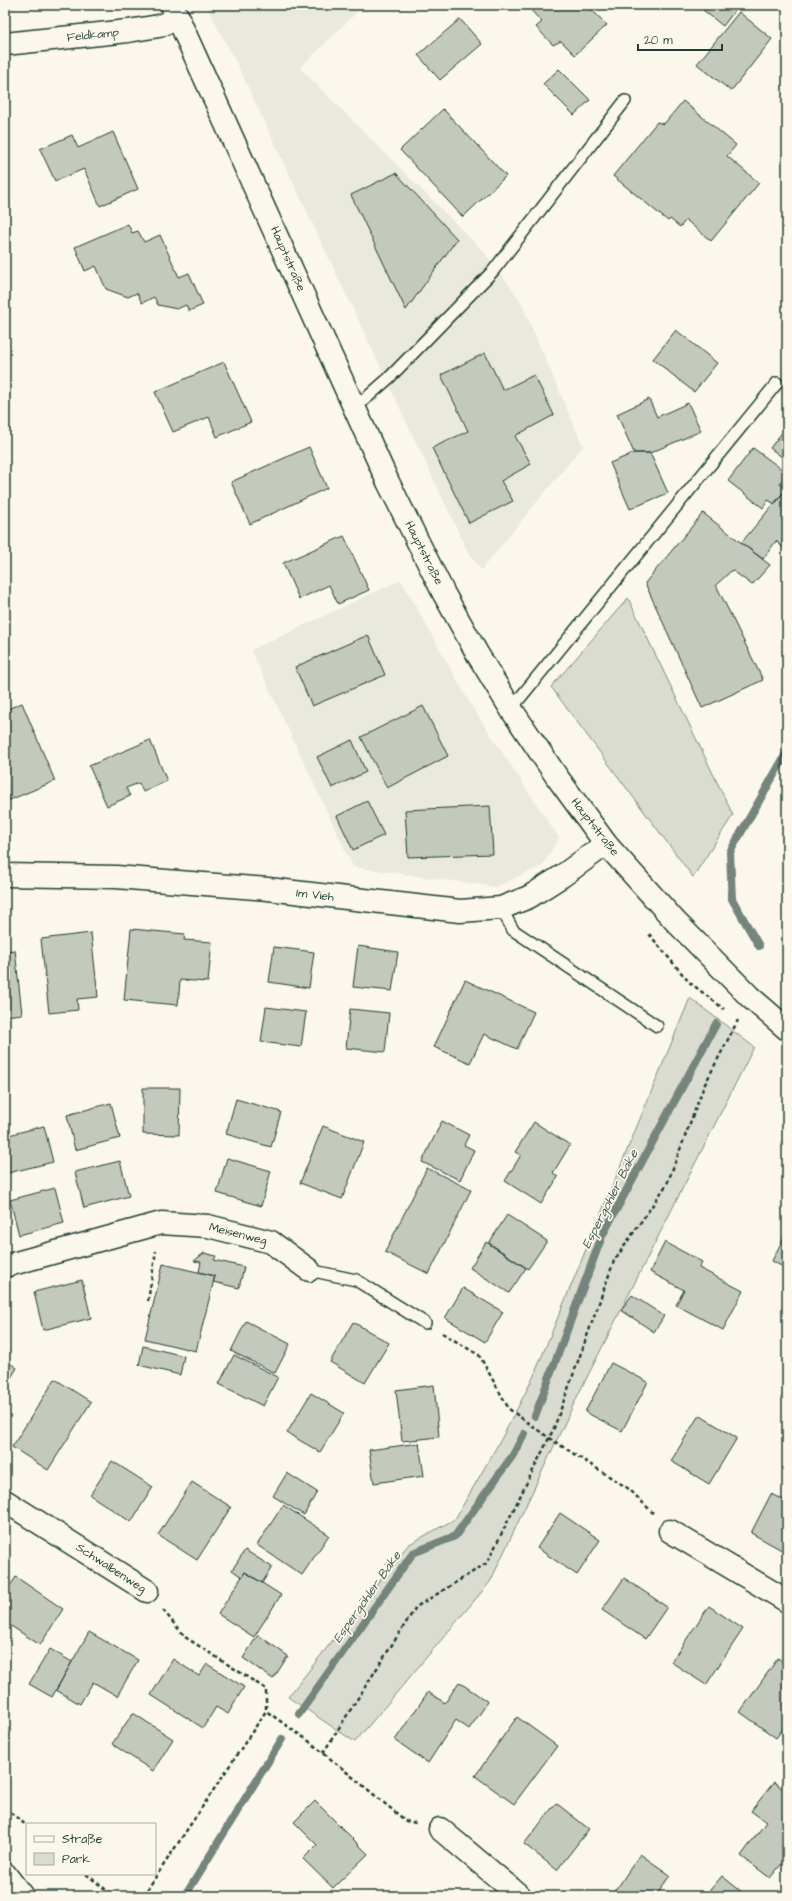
<svg xmlns="http://www.w3.org/2000/svg" width="792" height="1901" viewBox="0 0 792 1901" font-family="'Architects Daughter',sans-serif">
  <rect width="100%" height="100%" fill="#fbf7ec"/>
  <filter id="ink" filterUnits="userSpaceOnUse"><feTurbulence type="fractalNoise" baseFrequency=".025" numOctaves="2"/><feDisplacementMap in="SourceGraphic" scale="8" xChannelSelector="R" yChannelSelector="G"/><feConvolveMatrix kernelMatrix="1 2 1 2 8 2 1 2 1" color-interpolation-filters="sRGB"/></filter>
  <g filter="url(#ink)">
    <path fill="#eae9de" d="M206,5H364L300,68L483,251L519,298L583,446L481,570L468,552L237,64Z
      M401,580L471,705L559,838L542,866L496,887L353,867L251,650Z"/>
    <path fill="#dbdcd1" stroke="#7d8c82" d="M628,598L733,815L693,877L551,687Z
      M690,998L754,1047L578,1395L490,1582L355,1742L288,1697L408,1545L455,1519L504,1434L532,1380Z"/>
    <g fill="none" stroke-linecap="round" stroke-linejoin="round">
      <path stroke="#74847b" stroke-width="8" d="M759,946L732,899L730,852L787,752
        M535,1416L602,1236L716,1024
        M299,1714L413,1553L455,1536L513,1455L524,1434
        M185,1896L282,1739"/>
    </g>
    <path fill="#c4c9be" stroke="#1f3d34" d="M526,5H587L607,25L575,55L561,41L553,45L536,27L542,22Z
      M707,5H739L723,26L703,10Z
      M739,12L772,39L731,91L697,64Z
      M460,19L482,44L440,80L418,55Z
      M559,69L590,100L574,115L543,84Z
      M683,101L736,145L727,156L759,183L711,241L686,220L680,227L670,219L668,221L613,176L657,122L664,124Z
      M443,109L506,176L463,217L400,150Z
      M113,132L138,189L100,206L84,169L55,181L40,149L72,135L78,148Z
      M396,173L457,239L406,310L351,195Z
      M128,224L132,233L138,231L144,242L160,235L179,277L189,273L203,305L189,311L186,305L177,309L158,305L154,297L142,303L137,293L128,297L106,289L96,266L85,271L75,247Z
      M676,330L717,363L694,392L653,359Z
      M485,353L503,390L534,375L554,415L515,436L531,464L501,481L513,501L469,523L432,448L468,431L441,375Z
      M224,362L251,422L217,437L209,417L173,432L155,392Z
      M649,399L657,417L688,403L701,431L650,453H634L617,414Z
      M787,426V461L770,448Z
      M309,447L327,488L250,524L231,482Z
      M753,448L787,473L780,483L787,488L775,504L768,500L763,508L728,481Z
      M634,453H650L668,493L630,509L610,463Z
      M787,488V551L776,541L763,559L741,543Z
      M703,513L770,565L752,585L732,570L716,585L763,680L702,708L645,583Z
      M344,536L369,590L338,604L329,585L299,599L283,563Z
      M368,635L385,675L312,706L295,667Z
      M22,703L55,781L5,802V710Z
      M423,706L448,756L387,788L361,737Z
      M150,740L167,781L143,792L139,783L126,788L130,796L107,806L89,766Z
      M352,740L366,772L332,788L317,757Z
      M367,801L384,835L353,850L337,816Z
      M490,806L493,854L408,857L405,810Z
      M131,929L185,934L184,940L212,942L208,982L180,980L178,1005L124,1000Z
      M91,933L98,997L77,999L78,1010L49,1013L41,939Z
      M358,946L398,952L392,991L353,987Z
      M274,947L314,952L309,988L269,982Z
      M15,950L22,1014L5,1016V951Z
      M465,980L534,1012L517,1049L484,1034L470,1063L434,1047Z
      M266,1007L306,1012L301,1047L261,1042Z
      M350,1009L389,1013L385,1052L346,1048Z
      M143,1088H180L179,1135L143,1134Z
      M236,1099L281,1112L271,1147L226,1134Z
      M111,1103L120,1138L75,1150L67,1115Z
      M442,1121L469,1135L464,1145L474,1150L460,1180L422,1162Z
      M534,1122L570,1145L553,1173L558,1177L541,1204L505,1181L521,1155L515,1152Z
      M44,1126L53,1162L8,1173L5,1161V1136Z
      M323,1126L364,1142L342,1199L300,1183Z
      M227,1158L271,1171L261,1206L217,1193Z
      M120,1161L129,1196L84,1208L75,1172Z
      M427,1168L471,1190L429,1274L385,1252Z
      M55,1188L64,1223L19,1235L10,1200Z
      M507,1215L547,1241L528,1269L489,1243Z
      M786,1233H787V1269L772,1261Z
      M486,1242L526,1268L509,1293L470,1268Z
      M665,1242L702,1262L699,1268L743,1291L723,1330L676,1305L684,1290L650,1272Z
      M204,1253L216,1256L214,1260L244,1267L239,1288L213,1282L215,1276L199,1272L201,1262L194,1261Z
      M163,1264L215,1276L196,1351L145,1339Z
      M82,1280L91,1318L43,1330L34,1292Z
      M463,1288L503,1312L485,1342L445,1318Z
      M632,1295L664,1316L654,1332L621,1310Z
      M246,1321L290,1344L275,1373L231,1351Z
      M353,1322L389,1343L365,1383L330,1362Z
      M143,1346L184,1356L180,1375L139,1365Z
      M234,1355L278,1377L263,1406L219,1384Z
      M5,1360L17,1368L5,1387Z
      M611,1363L648,1382L622,1431L585,1412Z
      M55,1379L91,1402L48,1470L12,1447Z
      M434,1385L439,1437L402,1441L396,1390Z
      M311,1393L344,1413L320,1452L287,1433Z
      M699,1415L737,1438L709,1484L671,1461Z
      M419,1443L424,1476L374,1483L369,1450Z
      M112,1461L153,1487L131,1522L90,1495Z
      M287,1473L317,1492L304,1515L273,1496Z
      M192,1482L231,1507L197,1560L158,1535Z
      M771,1494L787,1502V1553L751,1533Z
      M283,1505L329,1535L302,1575L257,1545Z
      M560,1513L600,1540L577,1575L537,1548Z
      M245,1550L272,1567L262,1583L245,1572L242,1577L232,1570Z
      M245,1572L281,1595L254,1637L218,1614Z
      M16,1577L63,1609L40,1645L5,1622V1593Z
      M624,1578L667,1607L645,1639L602,1610Z
      M709,1606L743,1629L706,1685L671,1662Z
      M89,1632L138,1660L117,1696L93,1682L80,1704L56,1690Z
      M258,1635L288,1656L273,1679L243,1658Z
      M50,1649L72,1662L52,1697L29,1684Z
      M778,1658L787,1665V1723L776,1738L740,1712Z
      M173,1659L199,1676L207,1664L244,1687L228,1714L216,1707L203,1728L151,1695Z
      M459,1682L488,1702L469,1729L456,1720L428,1763L395,1740L428,1692L445,1703Z
      M133,1713L173,1739L153,1771L112,1744Z
      M517,1717L557,1746L514,1804L475,1776Z
      M774,1782L787,1792V1865L783,1862L770,1878L741,1856L766,1822L751,1811Z
      M315,1801L368,1854L333,1888L303,1859L317,1845L294,1822Z
      M556,1803L589,1829L557,1870L524,1844Z
      M640,1854L670,1875L656,1896H619L614,1893Z
      M722,1876L747,1896H705Z
      M385,1892L389,1896H380Z"/>
    <g fill="none" stroke-linecap="round" stroke-linejoin="round">
      <defs>
        <path id="lane" d="M355,408L389,378L493,271L625,101
          M511,709L777,383
          M501,908L513,930L657,1026
          M309,1270L356,1280L425,1323"/>
        <path id="street" d="M5,44L128,31L159,26L179,18
          M5,875L116,877L268,889L460,911L501,908L529,897L562,876L606,844
          M5,1266L161,1223L208,1226L271,1242L309,1270
          M5,1501L147,1591
          M670,1531L787,1601
          M440,1829L520,1896
          M5,1874L22,1896"/>
        <path id="secondary" d="M172,5L388,482L444,594L478,655L511,709L557,777L606,844L675,921L750,997L787,1029"/>
      </defs>
      <use href="#lane" stroke="#1f3d34" stroke-width="14"/>
      <use href="#street" stroke="#1f3d34" stroke-width="25"/>
      <use href="#secondary" stroke="#1f3d34" stroke-width="25"/>
      <path stroke="#1f3d34" stroke-width="2.5" stroke-dasharray="4 3" stroke-linecap="butt" d="M649,934L689,982L724,1009
        M148,1301L156,1251
        M442,1333L479,1355L509,1409L549,1438L629,1489L653,1513
        M163,1610L185,1637L266,1689V1711
        M323,1753L416,1607L487,1563L554,1428L614,1261L667,1184L704,1086L738,1020
        M5,1808L27,1826
        M86,1874L114,1896
        M143,1896L266,1711L310,1742L406,1821L416,1823"/>
      <use href="#lane" stroke="#fbf7ec" stroke-width="11"/>
      <use href="#street" stroke="#fbf7ec" stroke-width="22"/>
      <use href="#secondary" stroke="#fbf7ec" stroke-width="22"/>
    </g>
  </g>
  <g text-anchor="middle" dominant-baseline="central" stroke-width="3.5" stroke-linejoin="round" paint-order="stroke">
    <g font-size="12" fill="#1f3d34" stroke="#fbf7ec">
      <text transform="translate(93 35) rotate(-6)">Feldkamp</text>
      <text transform="translate(288 259) rotate(66)">Hauptstraße</text>
      <text transform="translate(424 553) rotate(63)">Hauptstraße</text>
      <text transform="translate(595 827) rotate(52)">Hauptstraße</text>
      <text transform="translate(315 895) rotate(7)">Im Vieh</text>
      <text transform="translate(238 1234) rotate(14)">Meisenweg</text>
      <text transform="translate(111 1568) rotate(33)">Schwalbenweg</text>
    </g>
    <g font-size="13" font-style="italic" fill="#425b52" stroke="#fbf7ec">
      <text transform="translate(610 1199) rotate(-63)">Espergöhler Bäke</text>
      <text transform="translate(367 1597) rotate(-55)">Espergöhler Bäke</text>
    </g>
  </g>
  <rect width="792" height="1901" fill="none" stroke="#fbf7ec" stroke-width="20"/>
  <rect x="10" y="10" width="772" height="1881" fill="none" stroke="#1f3d34" stroke-width="1.5" filter="url(#ink)"/>
  <rect x="26" y="1823" width="130" height="52" fill="#fbf7ec" stroke="#a3ada2"/>
  <rect x="34" y="1836" width="20" height="6" fill="#fbf7ec" stroke="#a3ada2"/>
  <text x="62" y="1843" font-size="12" fill="#1f3d34">Straße</text>
  <rect x="34" y="1853" width="20" height="12" fill="#dbdcd1" stroke="#a3ada2"/>
  <text x="62" y="1863" font-size="12" fill="#1f3d34">Park</text>
  <path d="M638 44v6h84v-6" fill="none" stroke="#1f3d34" stroke-width="2"/>
  <text x="644" y="44" font-size="12" fill="#1f3d34" stroke="#fbf7ec" stroke-width="3" paint-order="stroke">20 m</text>
</svg>
